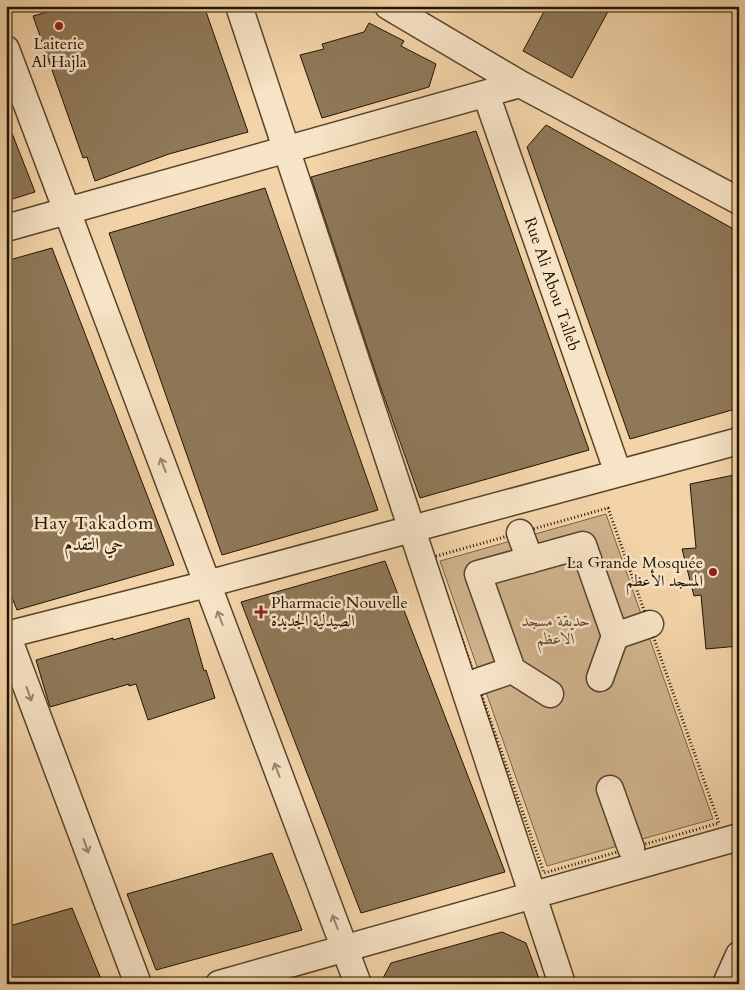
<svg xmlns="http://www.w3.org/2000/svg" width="745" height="990" viewBox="0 0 745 990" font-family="Cardo,Amiri,serif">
  <rect width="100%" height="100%" fill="#f3d4a8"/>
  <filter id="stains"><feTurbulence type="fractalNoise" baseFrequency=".004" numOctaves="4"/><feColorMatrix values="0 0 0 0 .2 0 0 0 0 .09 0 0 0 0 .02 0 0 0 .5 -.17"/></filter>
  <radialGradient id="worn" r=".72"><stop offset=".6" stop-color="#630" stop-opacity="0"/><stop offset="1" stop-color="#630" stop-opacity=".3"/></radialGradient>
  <path fill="#cfb38c" stroke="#786447" d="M606,514L713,819L547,866L440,561Z"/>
  <path fill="#8f7858" stroke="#221402" d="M69,6H204L248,132L169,154L95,181L87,157L83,158L33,16Z
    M547,6H611L572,78L523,51Z
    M369,23L404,41L401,46L436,64L429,87L322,118L300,55L324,49L322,44L364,32Z
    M8,123L35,192L6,201V124Z
    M546,125L739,232V408L630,439L527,147Z
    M476,131L589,450L420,498L377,377L311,177Z
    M265,188L378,510L222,555L109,233Z
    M52,248L174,565L17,610L6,583V261Z
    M739,474V646L706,649L701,595L694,596L682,549L696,548L690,484Z
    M385,561L505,872L361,913L241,602Z
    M189,618L204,671L206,670L215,698L148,720L136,684L129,686V684L50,707L36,660L113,638V640Z
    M272,853L302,930L156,970L127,894Z
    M72,908L103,984H6V927Z
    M502,932L526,943L541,984H380L391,963Z"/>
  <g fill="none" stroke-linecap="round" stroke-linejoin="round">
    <defs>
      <path id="street" d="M239,6L562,984
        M388,6L520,84L739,201
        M6,49L358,984
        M486,94L618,473
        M6,228L520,84
        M520,533L530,560
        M6,632L138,984
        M6,635L207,584L739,441
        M615,636L650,624
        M477,682L512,670
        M550,694L512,670L478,574L583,545L615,636L600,678
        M610,789L631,848
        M219,984L739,837
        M726,984L739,955"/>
    </defs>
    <use href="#street" stroke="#56442c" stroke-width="29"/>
    <path stroke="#221402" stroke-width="3" stroke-dasharray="1 2.5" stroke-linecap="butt" d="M608,508L719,823L544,873L433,557Z"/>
    <use href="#street" stroke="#f7e3c6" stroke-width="26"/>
  </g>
  <defs><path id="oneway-shaft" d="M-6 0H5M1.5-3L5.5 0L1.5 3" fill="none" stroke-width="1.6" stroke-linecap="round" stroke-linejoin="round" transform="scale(1.25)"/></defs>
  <g stroke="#97866e">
    <use href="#oneway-shaft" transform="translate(163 465) rotate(-111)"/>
    <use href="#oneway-shaft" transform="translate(220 618) rotate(-111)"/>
    <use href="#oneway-shaft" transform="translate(29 694) rotate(70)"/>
    <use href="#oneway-shaft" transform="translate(277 770) rotate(-111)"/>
    <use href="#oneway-shaft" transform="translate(86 846) rotate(70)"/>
    <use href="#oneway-shaft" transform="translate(335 922) rotate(-111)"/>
  </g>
  <g fill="#8f2418" stroke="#f7e3c6" stroke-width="2">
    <circle cx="59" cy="26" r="5"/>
    <circle cx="713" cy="572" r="5"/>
    <path d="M258.5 604.5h5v5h5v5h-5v5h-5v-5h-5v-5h5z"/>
  </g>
  <g text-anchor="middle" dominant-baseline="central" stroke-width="5" stroke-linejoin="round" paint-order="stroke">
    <g font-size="16" fill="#221402" stroke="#f7e3c6">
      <text x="59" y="44">Laiterie<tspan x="59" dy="18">Al Hajla</tspan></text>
      <text x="703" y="563" text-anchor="end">La Grande Mosquée<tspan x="703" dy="18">المسجد الأعظم</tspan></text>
      <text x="271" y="603" text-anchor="start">Pharmacie Nouvelle<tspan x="271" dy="18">الصيدلية الجديدة</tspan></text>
    </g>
    <g font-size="16" fill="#221402" stroke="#f7e3c6">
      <text transform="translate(552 284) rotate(71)">Rue Ali Abou Talleb</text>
    </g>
    <g font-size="16" font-style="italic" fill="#5f4c32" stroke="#f7e3c6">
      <text x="556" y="621">حديقة مسجد<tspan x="556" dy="18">الاعظم</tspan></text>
    </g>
    <g font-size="18" letter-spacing="1" fill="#221402" stroke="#f7e3c6">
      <text x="94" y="523">Hay Takadom<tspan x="94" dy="21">حي التقدم</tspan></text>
    </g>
  </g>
  <rect width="745" height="990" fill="none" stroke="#f3d4a8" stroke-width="25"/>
  <rect x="8" y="8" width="730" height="975" fill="none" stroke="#221402" stroke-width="2.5"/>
  <rect x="12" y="12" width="720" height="965" fill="none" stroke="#221402"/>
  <rect width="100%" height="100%" filter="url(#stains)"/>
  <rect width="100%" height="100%" fill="url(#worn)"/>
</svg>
